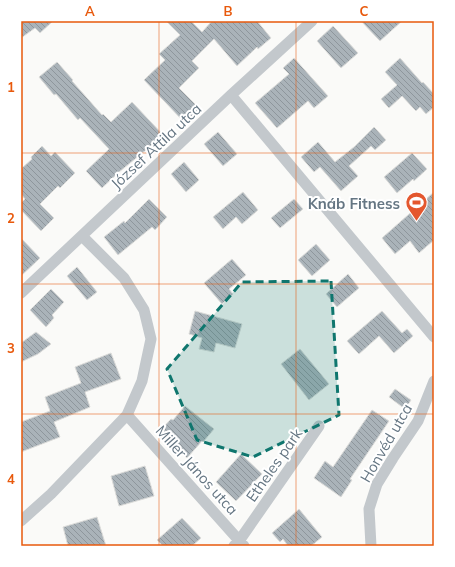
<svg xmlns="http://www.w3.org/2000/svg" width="455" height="567" viewBox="0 0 455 567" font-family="Mulish,sans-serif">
  <defs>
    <pattern id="building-back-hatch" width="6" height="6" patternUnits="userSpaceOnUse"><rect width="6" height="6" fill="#aab3b9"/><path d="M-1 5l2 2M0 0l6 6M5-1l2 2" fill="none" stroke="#8e969c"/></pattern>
  </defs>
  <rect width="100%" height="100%" fill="#fafaf8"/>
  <path fill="url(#building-back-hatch)" stroke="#dcdcda" d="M21,21H53L40,33L35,28L21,38Z
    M166,21H191L202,32L212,21H257L271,38L258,49L257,47L237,66L214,39L192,61L199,68L179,88L200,109L185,123L144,80L165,60L159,54L180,35Z
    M361,21H402L380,41Z
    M333,26L358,53L341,68L317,41Z
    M294,58L328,96L314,108L308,101L277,128L255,103L289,74L283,68Z
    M400,58L422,83L423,82L434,94V107L426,114L420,107L416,111L402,96L389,108L381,99L397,85L385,72Z
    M57,62L73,80L72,81L102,115L103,114L111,122L132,102L165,137L154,147L152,145L119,172L102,188L86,171L109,149L80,118L78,120L56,94L54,95L39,77Z
    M374,127L386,140L375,150L371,146L349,166L358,176L341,191L320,167L314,172L301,157L318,142L335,162L354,147Z
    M218,132L237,154L223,166L204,144Z
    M42,146L51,156L55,152L75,173L60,188L58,186L40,204L54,218L41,231L21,210V203L25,199L21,194V169L32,159L31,157Z
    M412,153L427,169L414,181L413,179L397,193L384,177Z
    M184,162L199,180L186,192L171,174Z
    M243,192L258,210L242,224L236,217L223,229L213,217Z
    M434,192V240L419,253L410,241L395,254L382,238Z
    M149,199L167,217L155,230L152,227L118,255L104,237L124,221L125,223Z
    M294,199L303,209L280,228L271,218Z
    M21,238L40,258L21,276Z
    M316,244L330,260L312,276L298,260Z
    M232,259L246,275L229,289L233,294L222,304L204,283Z
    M77,267L97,292L87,300L67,276Z
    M348,274L359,288L337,307L326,294Z
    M51,289L64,302L52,315L54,318L46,327L30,310Z
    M195,311L242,324L235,348L216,343L214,352L199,349L202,338L189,334Z
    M382,311L402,333L407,329L413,336L394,353L379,336L359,354L347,341Z
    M36,332L51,344L38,354L21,362V343Z
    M300,349L329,384L309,400L281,364Z
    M111,353L121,379L85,392L90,407L54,422L60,437L21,452V422L50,411L45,397L81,383L75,367Z
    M395,389L411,400L405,409L389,397Z
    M185,406L214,429L203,442L202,441L187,458L159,432L171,419L173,420Z
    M372,410L389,421L350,479L352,480L341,497L314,478L325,461L333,467Z
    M241,454L262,474L236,501L216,482Z
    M145,466L154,496L119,506L111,476Z
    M299,509L322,537L311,546H288L283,539L280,542L272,533Z
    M97,517L106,546H68L63,527Z
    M182,518L201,538L192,546H163L157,540Z"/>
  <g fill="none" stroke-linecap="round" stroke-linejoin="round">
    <path stroke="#c3c8cc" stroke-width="11" d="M231,95L434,337
      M21,293L231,95L312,21
      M127,415L244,546
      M21,521L51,494L127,415L142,381L151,339L144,310L124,278L82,236
      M234,546L239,541L319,426
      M371,546L369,509L377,484L393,458L418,421L434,381"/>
  </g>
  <path fill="#0f766e" fill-opacity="0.2" stroke="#0f766e" stroke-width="3" stroke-dasharray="8 5" stroke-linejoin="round" d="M331,281L339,415L253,457L197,440L167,369L242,282Z"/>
  <path fill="none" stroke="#e8590c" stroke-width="1" stroke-opacity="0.55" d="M159,21V546M296,21V546M21,153H434M21,284H434M21,414H434"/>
  <defs>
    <symbol id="stadium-pin" viewBox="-11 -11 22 30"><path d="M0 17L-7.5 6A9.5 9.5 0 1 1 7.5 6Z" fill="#e4572e" stroke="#fff"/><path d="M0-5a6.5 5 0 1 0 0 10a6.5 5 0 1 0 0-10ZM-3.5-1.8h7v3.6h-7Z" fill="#fff"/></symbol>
  </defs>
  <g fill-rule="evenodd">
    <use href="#stadium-pin" x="404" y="190" width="25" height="34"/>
  </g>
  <g text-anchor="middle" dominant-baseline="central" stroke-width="4" stroke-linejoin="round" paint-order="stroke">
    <g font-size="15" fill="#657683" stroke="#fff">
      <text transform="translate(156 146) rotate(-43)">József Attila utca</text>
      <text transform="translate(386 443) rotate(-60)">Honvéd utca</text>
      <text transform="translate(274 465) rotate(-55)">Etheles park</text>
      <text transform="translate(197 470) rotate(48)">Miller János utca</text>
    </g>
    <g font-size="15" font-weight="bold" fill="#657683" stroke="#fff" text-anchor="end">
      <text x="400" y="203">Knáb Fitness</text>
    </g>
  </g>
  <rect width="455" height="567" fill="none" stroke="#ffffff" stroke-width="44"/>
  <rect x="22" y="22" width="411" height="523" fill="none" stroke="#e8590c" stroke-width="1.5"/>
  <g font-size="13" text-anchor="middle" font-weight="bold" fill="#e8590c">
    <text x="90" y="16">A</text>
    <text x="228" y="16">B</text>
    <text x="364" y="16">C</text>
    <text x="11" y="92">1</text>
    <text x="11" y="223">2</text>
    <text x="11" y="353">3</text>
    <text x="11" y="484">4</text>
  </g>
</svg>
